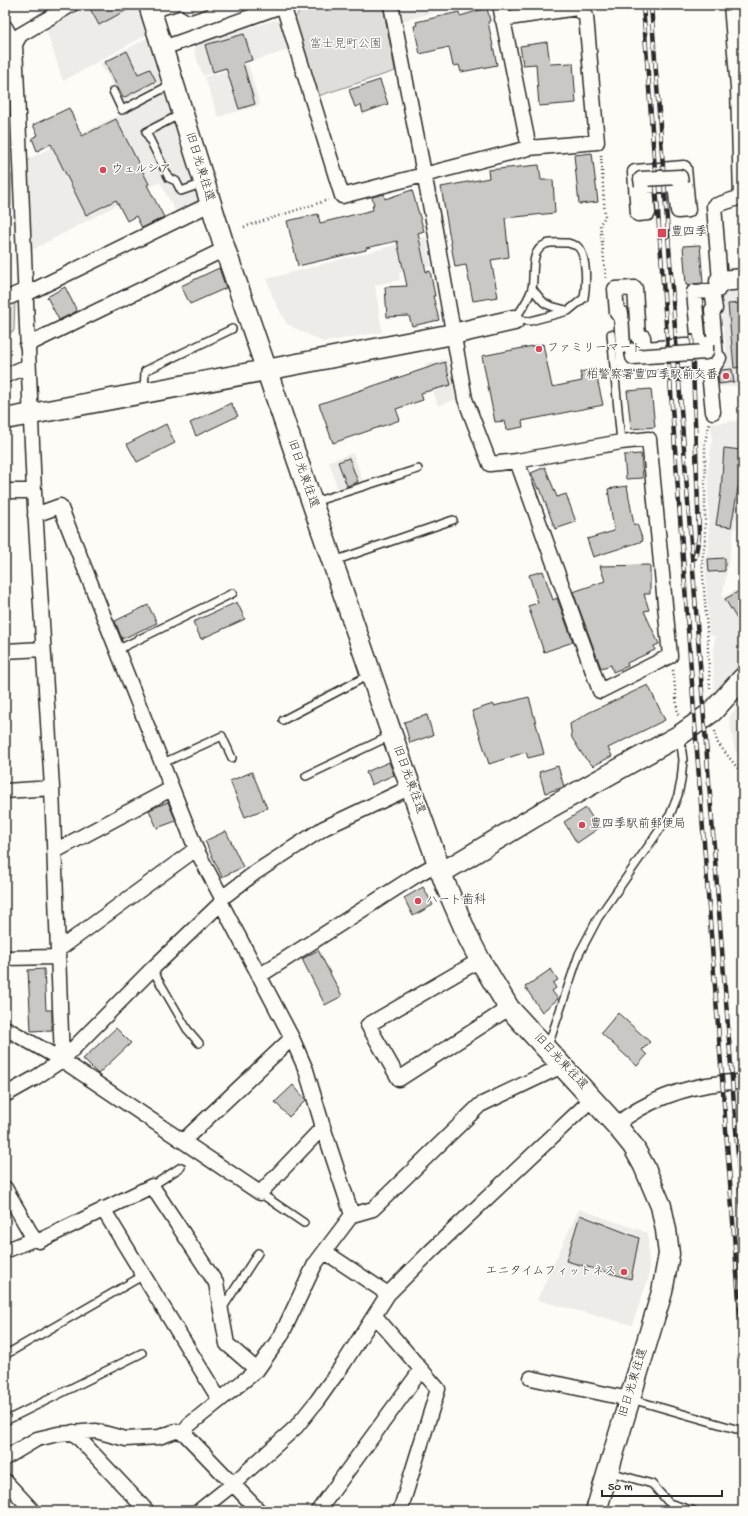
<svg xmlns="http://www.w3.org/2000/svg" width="748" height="1516" viewBox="0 0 748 1516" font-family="'Gochi Hand','Klee One',sans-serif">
  <rect width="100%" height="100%" fill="#fdfcf7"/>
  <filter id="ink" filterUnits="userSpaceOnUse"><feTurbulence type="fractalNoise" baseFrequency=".025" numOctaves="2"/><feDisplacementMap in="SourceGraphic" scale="8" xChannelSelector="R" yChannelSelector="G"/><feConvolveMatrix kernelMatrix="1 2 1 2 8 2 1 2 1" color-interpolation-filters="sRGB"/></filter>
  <g filter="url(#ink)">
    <path fill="#edece8" d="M82,5H138L148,34L63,81L45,26Z
      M394,5H461L398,22Z
      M275,20L280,22L288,50L203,76L194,51L199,43Z
      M149,37L164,81L123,102L100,63Z
      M248,64L260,105L218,117L205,77Z
      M169,91L201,198L199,203L177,214L160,182L30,251L26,160Z
      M426,237L431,266L399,273L400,280L375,285L382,332L323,342L287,324L273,298L267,279Z
      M743,288V365L737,386L717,387L716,368L727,357L720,296L725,290Z
      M445,359L448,362L456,399L438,406L425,364Z
      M743,420V503L739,504L722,598L743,586V669L714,701L713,654L715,636L709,635L705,558L709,545L708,469L712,441L711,424Z
      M353,453L363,482L343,490L337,488L329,461Z
      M743,699V761L735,751L729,717Z
      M579,1209L648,1233L649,1276L632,1325L537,1300Z"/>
    <path fill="#dfdeda" stroke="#858482" d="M319,5H383L395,71L318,96L295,18L299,12Z
      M11,174V206L5,208V177Z
      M15,301L14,331L5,335V306Z"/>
    <path fill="#c9c8c4" stroke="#2b2b2b" d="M88,5H136L99,25Z
      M487,8L490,21L488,22L497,65L461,72L459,65L453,66L449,47L420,54L414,26L417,25L416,22L459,12L460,16Z
      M244,34L252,60L243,63L255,104L239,109L226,68L213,72L205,45Z
      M547,42L550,64L573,63L576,103L539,106L536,64L523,65L520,46Z
      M127,51L138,74L150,69L156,81L123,98L105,62Z
      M380,80L388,104L363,113L361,105L355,107L349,90Z
      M69,108L82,136L116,119L149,184L147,185L164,217L142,228L136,216L127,221L116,200L86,215L51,144L37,151L32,138L38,135L33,125Z
      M592,153L598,202L579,204L574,155Z
      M539,165L541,180H553L555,213L505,218L509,257L491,260L498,297L473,301L466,265L455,267L441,187L489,178L488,170Z
      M412,190L424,231L418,233L426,272L430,271L435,296H433L439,320L412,326L409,316L387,317L385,287L407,286L397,241L366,248V250L298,266L287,221L318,214L320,223L373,210L372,205H374L372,197L384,194L385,199Z
      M700,245L703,283L693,284L688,287V285H686L683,246Z
      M219,268L226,288L190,304L181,286Z
      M65,287L77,311L59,320L47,297Z
      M743,303V367L734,368L728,304Z
      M543,344L552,387L582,381L580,372L595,369L603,405L522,421L523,427L507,430L505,421L495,422L482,356Z
      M445,362L451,385L421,393L423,400L396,409L400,420L333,443L319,404Z
      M732,369L734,382L719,384L718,375L721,370Z
      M651,389L655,427L631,429L627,391Z
      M231,403L238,416L196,436L190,423Z
      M166,424L175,443L137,462L127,444Z
      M724,448L741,450L739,483L731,527L716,525L721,492Z
      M641,454L643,478L626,479L624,455Z
      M349,458L358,482L347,486L338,462Z
      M545,467L557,497L566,494L576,522L555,529L540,488L538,489L531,473Z
      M627,486L634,525L637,524L643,541L593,557L587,539L614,531L608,489Z
      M725,558V571L709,572L708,559Z
      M650,565V594H644L649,610L644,611L659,644L654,646L655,650L627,663L628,666L613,672L611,665L601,668L573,592L605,581L600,566Z
      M543,571L553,600L557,598L573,642L544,652L528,606L538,603L529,575Z
      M743,589V629L725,599Z
      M237,602L245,619L201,639L193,622Z
      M148,605L157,623L122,639L115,621Z
      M648,685L665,720L608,748L612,756L593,766L584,757L572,738L570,724L588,713Z
      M529,697L544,754L528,758L526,752L489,764L472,711L493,704L494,706Z
      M427,715L433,735L410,743L404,722Z
      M389,762L394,775L371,785L366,772Z
      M558,766L564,787L545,793L539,772Z
      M252,772L267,808L245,817L230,781Z
      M168,802L176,821L157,828L149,810Z
      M586,808L599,828L577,843L564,822Z
      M226,831L243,867L222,877L205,841Z
      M423,887L433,905L413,916L404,898Z
      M318,950L342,996L325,1005L302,959Z
      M44,969L46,1010H52V1030L31,1031L28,970Z
      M551,969L558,980L553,983L556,988L552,991L558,999L542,1012L525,987Z
      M618,1013L650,1042L642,1050L647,1055L637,1066L601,1033Z
      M116,1028L131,1043L98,1074L83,1059Z
      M293,1085L306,1100L289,1117L275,1102Z
      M580,1215L639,1238L631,1279L566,1261Z"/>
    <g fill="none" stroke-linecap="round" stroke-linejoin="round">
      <defs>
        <path id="lane" d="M153,14L182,5L190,10L205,5
          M113,91L122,110L172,84
          M181,114L146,132L169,178L176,181L181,191L204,183
          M568,243C571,244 574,245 577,246C588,255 586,286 584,298L568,311L530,321L514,320C521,310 529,300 532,288C535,274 529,251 546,244C552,242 562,243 568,243Z
          M532,288C545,306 545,305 566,310
          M611,334L621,442
          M144,392L145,371L232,329
          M314,502L418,469
          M334,561L453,520
          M117,650L233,593
          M283,720L369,675
          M161,764L222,736L232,758
          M306,776L390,736
          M152,969L187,1029L199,1043
          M548,1046L579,954L598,918L670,815L678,795L681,781L683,760L680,737
          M152,1186L181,1167
          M260,1193L304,1223
          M222,1309L258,1253
          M5,1355L144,1275
          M631,1399L736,1429
          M5,1421L142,1353
          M610,1472L652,1484L669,1503L694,1511"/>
        <path id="street" d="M283,5L342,196L529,148L500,5
          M391,5L435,230L465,399L490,464L517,461L600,691L670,656L649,439L621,442L517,461
          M502,19L577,8L586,16L597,142L529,148
          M5,27L15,44
          M163,48L284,5
          M684,168L688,210L678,211L675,184L646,186L648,213L638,214L635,172Z
          M635,288L638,337H643L644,349L699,345L694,292L712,291L715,309L712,310L716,358L705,359L706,363L695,364V360L624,365L621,313H617L615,289Z
          M718,290L720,281L714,206L741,197L738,88L731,5
          M26,294L210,204
          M5,299L26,290
          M27,345L225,249
          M5,376L28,366
          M713,412L709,373L719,358
          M5,491H34
          M35,515L60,506L196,849L222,898
          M5,651L43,649
          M5,791L52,788
          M55,851L171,789
          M58,950L196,849
          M5,958L58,957
          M480,960L368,1025L399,1079L509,1008
          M259,976L415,876L438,863
          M5,1028L62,1060L260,1193L323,1127
          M62,1060L52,788L34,491L15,44L20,35L71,5
          M5,1095L35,1078L62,1060L152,969L221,903L222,898L256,872L324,828L411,787
          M616,1125C645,1101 684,1087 721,1083C728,1082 736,1082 743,1082
          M183,1141L292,1038
          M5,1188L34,1239
          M103,1209L219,1399
          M352,1215L373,1209L480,1105L562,1066
          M5,1251L34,1239L39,1241L152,1186L216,1283L227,1344L257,1370
          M325,1252L388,1294
          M375,1316L438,1389L400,1511
          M531,1378L629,1399
          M73,1432L147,1511
          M184,1433L259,1511
          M5,1458L37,1439L58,1434L96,1431L126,1439L159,1437L176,1431L184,1433L189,1425L257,1370L281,1336L315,1264L352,1215L323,1127L306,1070L292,1038L221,903
          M5,1481L33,1511
          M199,1511L233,1484L296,1427L317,1401L344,1363L388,1294L431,1251L593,1098
          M318,1511L421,1370"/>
        <path id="secondary" d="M149,5L225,249L392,735L446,886L469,939L480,960L509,1008L616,1125L633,1146L644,1166L661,1206L666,1230L669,1254L662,1292L596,1511
          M720,281L743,279
          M5,419L266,370L453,334L514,320
          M441,873L551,807L680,735L712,712L743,678"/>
      </defs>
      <use href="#lane" stroke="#2b2b2b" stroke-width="10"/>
      <use href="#street" stroke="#2b2b2b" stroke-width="17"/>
      <use href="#secondary" stroke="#2b2b2b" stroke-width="23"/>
      <path stroke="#2b2b2b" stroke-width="2.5" stroke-dasharray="1 3" stroke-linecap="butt" d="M601,155L605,217L600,224L606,278
        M244,227L328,200
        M709,424L705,442V542L702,561L707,631L710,688
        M673,670L678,715
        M715,731L717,742L743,775"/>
      <use href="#lane" stroke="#fdfcf7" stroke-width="7"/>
      <use href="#street" stroke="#fdfcf7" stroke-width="14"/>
      <use href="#secondary" stroke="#fdfcf7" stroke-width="20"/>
      <defs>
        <path id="rail" d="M643,5L695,725L743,1352
          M651,5L704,718L743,1220
          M692,336L699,536L695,558"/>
      </defs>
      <use href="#rail" stroke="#2b2b2b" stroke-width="4.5"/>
      <use href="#rail" stroke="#fdfcf7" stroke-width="3" stroke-dasharray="9" stroke-linecap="butt"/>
      <defs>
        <path id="street-bridge" d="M642,185L641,179L680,177L681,183
          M632,351L633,357L706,352V344"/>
      </defs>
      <use href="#street-bridge" stroke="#2b2b2b" stroke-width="17" stroke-linecap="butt"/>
      <use href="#street-bridge" stroke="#fdfcf7" stroke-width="14"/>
    </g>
  </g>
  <g fill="#d1495b" stroke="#fdfcf7" stroke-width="1.5">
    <circle cx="103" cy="170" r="4"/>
    <rect x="657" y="228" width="10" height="10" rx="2"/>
    <circle cx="539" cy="349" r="4"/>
    <circle cx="726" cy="376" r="4"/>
    <circle cx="582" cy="825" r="4"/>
    <circle cx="418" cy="901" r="4"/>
    <circle cx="624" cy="1272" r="4"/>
  </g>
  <g text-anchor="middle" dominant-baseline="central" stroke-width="3" stroke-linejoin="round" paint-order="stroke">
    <g font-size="12" fill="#585857" stroke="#fdfcf7">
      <text x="346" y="45">富士見町公園</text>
    </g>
    <g font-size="12" fill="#2b2b2b" stroke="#fdfcf7">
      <text transform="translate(199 167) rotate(73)">旧日光東往還</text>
      <text transform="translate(302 474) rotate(71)">旧日光東往還</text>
      <text transform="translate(408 780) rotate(70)">旧日光東往還</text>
      <text transform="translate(560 1062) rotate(47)">旧日光東往還</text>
      <text transform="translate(634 1383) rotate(-73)">旧日光東往還</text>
    </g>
    <g font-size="12" fill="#2b2b2b" stroke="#fdfcf7" text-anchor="start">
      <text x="111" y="170">ウェルシア</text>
      <text x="671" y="233">豊四季</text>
      <text x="547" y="349">ファミリーマート</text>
      <text x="718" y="376" text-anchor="end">柏警察署豊四季駅前交番</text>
      <text x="590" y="825">豊四季駅前郵便局</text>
      <text x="426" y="901">ハート歯科</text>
      <text x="616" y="1272" text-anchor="end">エニタイムフィットネス</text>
    </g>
  </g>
  <rect width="748" height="1516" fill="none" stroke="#fdfcf7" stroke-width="20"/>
  <rect x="10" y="10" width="728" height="1496" fill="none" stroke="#2b2b2b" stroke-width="1.5" filter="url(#ink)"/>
  <path d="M602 1490v6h120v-6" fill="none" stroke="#2b2b2b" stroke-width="2"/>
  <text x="608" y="1490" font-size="12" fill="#2b2b2b" stroke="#fdfcf7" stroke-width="3" paint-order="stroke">50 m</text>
</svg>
